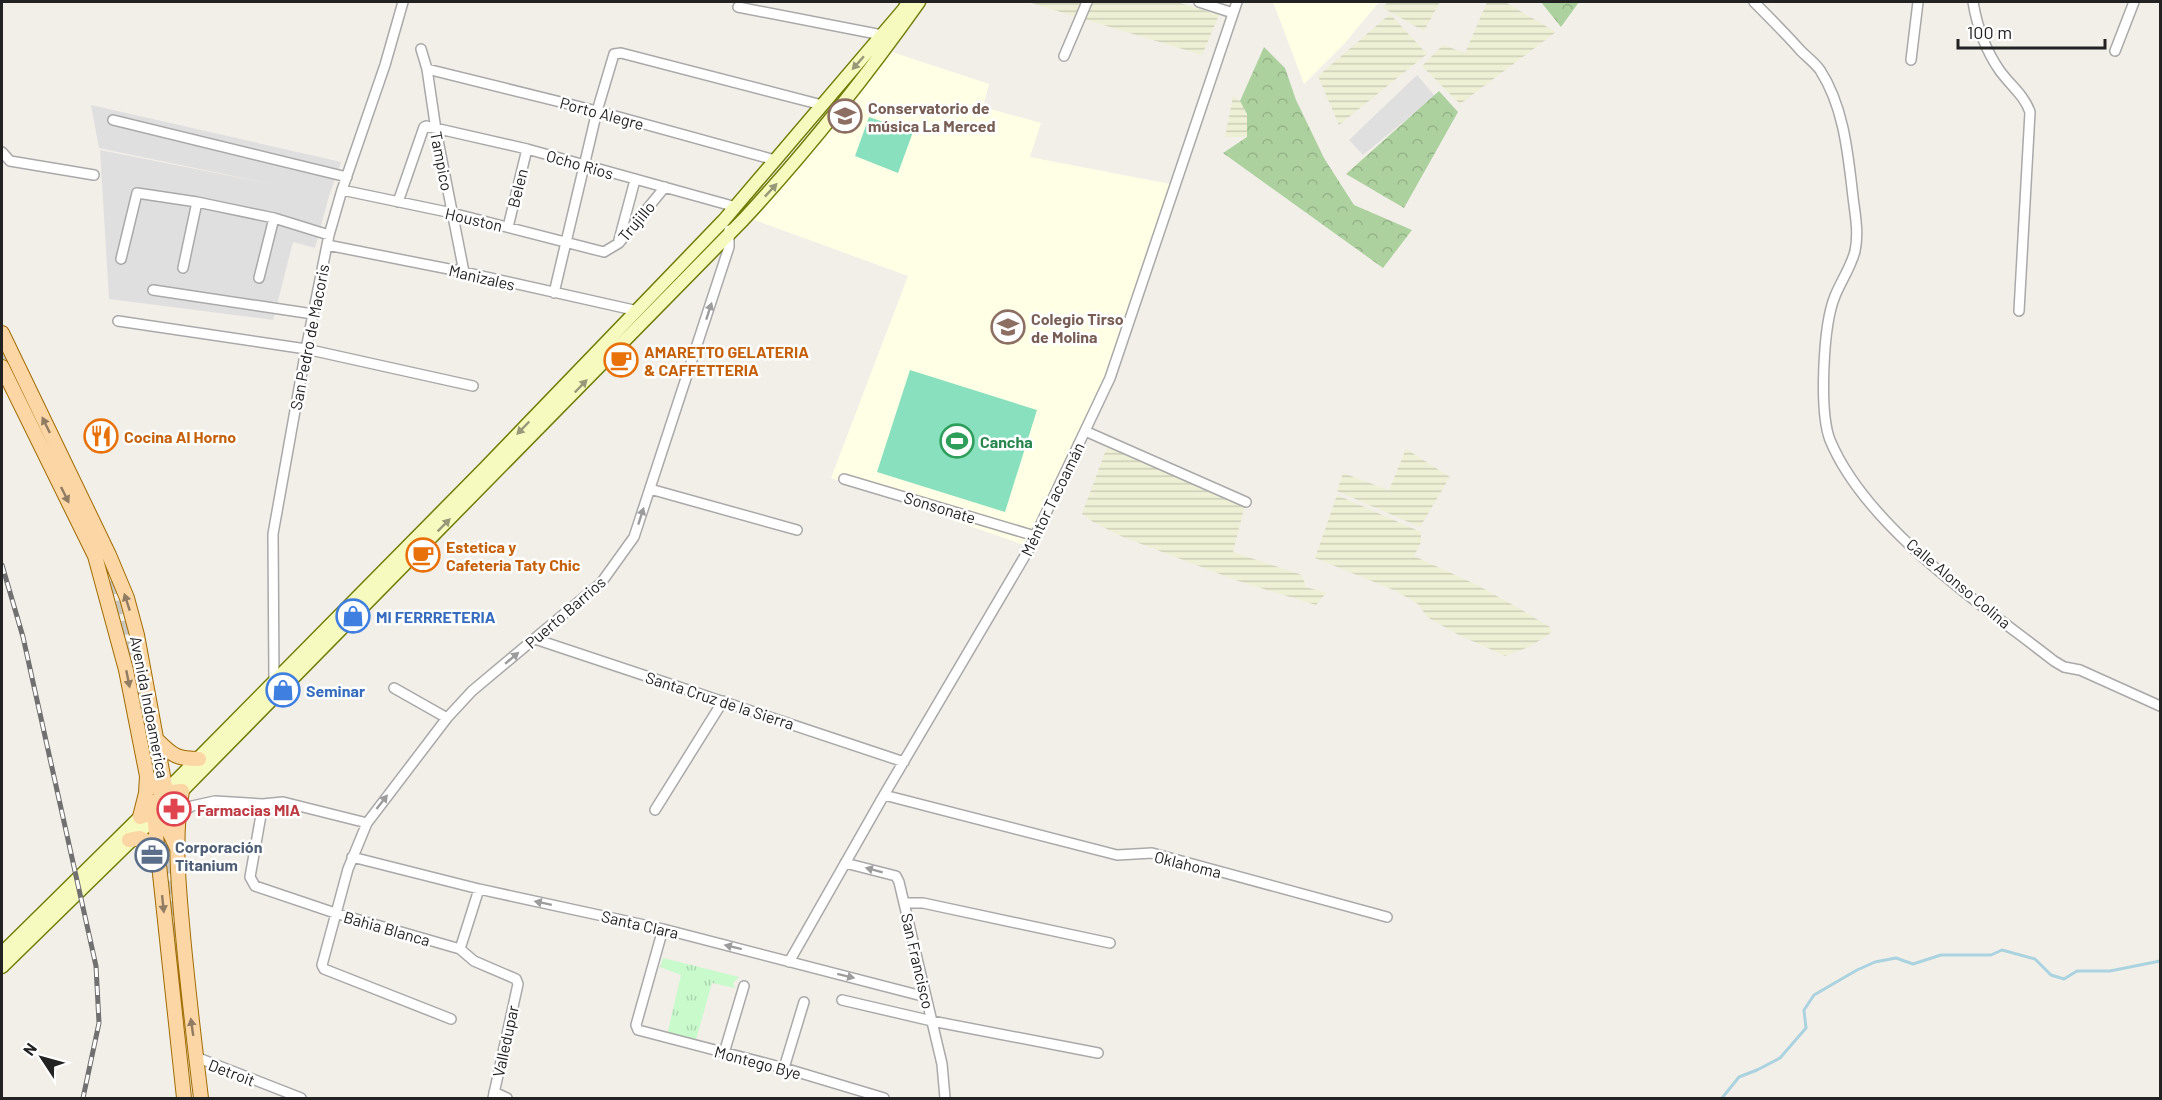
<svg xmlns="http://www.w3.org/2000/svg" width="2162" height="1100" viewBox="0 0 2162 1100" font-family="Barlow,sans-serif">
  <defs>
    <pattern id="farmland-rules" width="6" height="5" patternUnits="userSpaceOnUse" patternTransform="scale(1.5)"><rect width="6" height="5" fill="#eef0d5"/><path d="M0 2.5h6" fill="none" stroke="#ccceb7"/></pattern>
    <pattern id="forest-crowns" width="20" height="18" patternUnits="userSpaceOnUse" patternTransform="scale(1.5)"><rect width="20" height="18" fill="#add19e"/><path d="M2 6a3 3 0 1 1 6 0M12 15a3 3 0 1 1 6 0" fill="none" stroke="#95b388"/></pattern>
    <pattern id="park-tufts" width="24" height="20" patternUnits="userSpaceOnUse" patternTransform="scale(1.5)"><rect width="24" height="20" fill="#c8facc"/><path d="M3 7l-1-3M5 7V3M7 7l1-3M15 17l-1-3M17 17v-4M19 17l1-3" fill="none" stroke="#acd6af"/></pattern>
  </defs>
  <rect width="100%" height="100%" fill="#f2efe9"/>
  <path fill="#e0dfdf" d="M1417,75L1435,96L1363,155L1349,140Z
    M91,105L341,162L329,196L315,248L293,242L273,320L109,299L100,150L276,185L99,148Z"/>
  <path fill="#ffffe5" d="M1273,2H1379L1345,43L1304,84Z
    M892,52L989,84L983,107L1041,123L1030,157L1175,185L1110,378L1030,547L831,478L908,276L752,219Z"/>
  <path fill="url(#farmland-rules)" d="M1028,2H1177L1219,15L1202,55Z
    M1387,2H1440L1424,31L1383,8Z
    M1487,2H1505L1556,32L1460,104L1422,66L1443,45L1465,53Z
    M1390,14L1427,54L1339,125L1318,76Z
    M1233,96L1240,101L1247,114V137H1225Z
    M1107,447L1245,505L1233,552L1302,575L1306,587L1326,593L1316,605L1238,581L1123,537L1093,522L1082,514Z
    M1406,449L1450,477L1420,527L1337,491L1343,473L1389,490Z
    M1337,495L1421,532V542L1414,556L1475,584L1515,606L1550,627L1552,632L1531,646L1505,656L1457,634L1427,617L1418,604L1396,591L1315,558Z"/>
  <path fill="url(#forest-crowns)" d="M1541,2H1579L1561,27Z
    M1264,47L1285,68L1296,100L1324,158L1354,205L1412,230L1383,268L1223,153L1247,137V114L1240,101Z
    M1439,91L1458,112L1404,208L1346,174Z"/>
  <path fill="url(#park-tufts)" d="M663,958L739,977L733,983L735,988L712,983L695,1043L667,1035L681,975L660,967Z"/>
  <path fill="#88e0be" d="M869,117L913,132L898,173L855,156Z
    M910,370L1037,410L1005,512L877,472Z"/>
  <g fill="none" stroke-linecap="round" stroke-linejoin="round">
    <path stroke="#aad3df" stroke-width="3" d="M1722,1098L1739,1077L1757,1070L1780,1058L1806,1028L1804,1010L1814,995L1857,970L1875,962L1896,958L1913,964L1941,955H1991L2002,950L2035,959L2051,975L2064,979L2077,971H2110L2160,961"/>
    <path stroke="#c8c6c1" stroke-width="14" stroke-dasharray="14 7" stroke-linecap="butt" d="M2,352L14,377
      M107,560L148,739L159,796
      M162,818L180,993L188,997"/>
    <defs>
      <path id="street" d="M1199,2L1233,13
        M1754,2C1770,18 1786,34 1801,51C1807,57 1815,63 1820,70C1844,107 1848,154 1853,197C1855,214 1859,233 1855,251C1851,267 1841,281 1835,296C1823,325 1819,411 1830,440C1866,527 1981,604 2054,661L2064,667L2080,670L2160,706
        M1973,2C1977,26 1986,51 2000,71C2011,86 2024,95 2030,112L2019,311
        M738,7L882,35
        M421,49L427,69L436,130L464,272
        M2115,51L2134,2
        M1064,56L1087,2
        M1911,60L1918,2
        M427,69L597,111L775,160
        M113,120L347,177
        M2,152L10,161L94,175
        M342,190L452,213L604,252L619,243L665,187
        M398,202L424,127L426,126L527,149L736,207
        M508,227L527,149
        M619,240L635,180
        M327,245L464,272L638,311
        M121,259L137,193L197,202L274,218L329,235
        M183,268L197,202
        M259,278L274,218
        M153,290L313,314
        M554,293L597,111L614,54L621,53L822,105
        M118,321L306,349L473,386
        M1085,431L1246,502
        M844,479L1035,536
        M650,489L797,530
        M535,639L904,762
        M274,682L273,534L306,349L329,235L342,190L385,65L403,2
        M394,688L447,718
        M884,795L1117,855L1152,853L1387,917
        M263,804L250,877L255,886L335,913L460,949L474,961L516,979L518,984L493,1098
        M655,810L723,701
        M178,814L192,806L215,801L263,804L283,802L367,823
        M352,857L479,889L663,929L926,997
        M845,863L896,876L899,882L942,1064L945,1098
        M904,903H923L1110,943
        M663,929L636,1025L638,1030L784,1068L884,1098
        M460,949L479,889
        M789,962L884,795L1029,549L1110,378L1237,2
        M842,1000L932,1021L1098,1053
        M451,1019L324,969L322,965L348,869L367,823L447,718L472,691L601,583L634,537L729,247V230
        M724,1053L744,986
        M196,1057L301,1098
        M784,1068L804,1002
        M494,1092L507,1098"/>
      <path id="secondary" d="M161,796L484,469L724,220L904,9L908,2
        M2,953L147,810
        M2,967L182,791L743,220C807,151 865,78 919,2"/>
      <path id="primary" d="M2,333L109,555L127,598L137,635L168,803
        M2,367L95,556L126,670L147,776C154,790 165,794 182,791C174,834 178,880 182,924C187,982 194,1040 201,1098
        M158,741C173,756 178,759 199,759
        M156,801L154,811L157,846L184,1098
        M140,817C160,808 169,831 176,846
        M140,817L146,793L147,776
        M129,840L140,838L157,846"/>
    </defs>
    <use href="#street" stroke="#a9a9a9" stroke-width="12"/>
    <use href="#secondary" stroke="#707d05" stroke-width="15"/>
    <use href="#primary" stroke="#a06b00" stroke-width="16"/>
    <use href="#street" stroke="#fff" stroke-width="9"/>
    <use href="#secondary" stroke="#f7fabf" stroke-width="12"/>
    <use href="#primary" stroke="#fcd6a4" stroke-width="14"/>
    <defs>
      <path id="rail" d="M2,565L23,637L96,966L99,1023L83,1098"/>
    </defs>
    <use href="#rail" stroke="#707070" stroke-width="5"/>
    <use href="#rail" stroke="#fff" stroke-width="3" stroke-dasharray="9" stroke-linecap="butt"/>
  </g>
  <defs><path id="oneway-solid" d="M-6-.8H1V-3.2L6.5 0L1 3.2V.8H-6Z" transform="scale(1.5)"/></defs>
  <g fill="#979978">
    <use href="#oneway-solid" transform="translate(858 63) rotate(131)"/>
    <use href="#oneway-solid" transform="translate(771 190) rotate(-47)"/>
    <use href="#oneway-solid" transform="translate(581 386) rotate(-46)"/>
    <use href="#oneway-solid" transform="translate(523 428) rotate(134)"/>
    <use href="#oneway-solid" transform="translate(444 525) rotate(-45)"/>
  </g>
  <g fill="#9c9c9c">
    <use href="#oneway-solid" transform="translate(709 311) rotate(-72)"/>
    <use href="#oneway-solid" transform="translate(641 516) rotate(-72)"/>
    <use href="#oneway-solid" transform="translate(512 658) rotate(-40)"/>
    <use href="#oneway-solid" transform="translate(382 802) rotate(-52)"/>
    <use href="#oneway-solid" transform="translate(874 870) rotate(-165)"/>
    <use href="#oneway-solid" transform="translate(543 903) rotate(-168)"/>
    <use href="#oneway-solid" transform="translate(733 947) rotate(-166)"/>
    <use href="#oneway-solid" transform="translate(846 976) rotate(14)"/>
  </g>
  <g fill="#8f7c63">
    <use href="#oneway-solid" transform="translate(46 425) rotate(-116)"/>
    <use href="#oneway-solid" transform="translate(65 495) rotate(64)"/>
    <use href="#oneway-solid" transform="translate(127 602) rotate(-108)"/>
    <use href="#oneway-solid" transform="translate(128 679) rotate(79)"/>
    <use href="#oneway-solid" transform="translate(163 904) rotate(84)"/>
    <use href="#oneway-solid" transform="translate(192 1027) rotate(-98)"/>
  </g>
  <defs>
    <symbol id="school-ring" viewBox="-11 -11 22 22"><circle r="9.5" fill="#fff" stroke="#8d6e63" stroke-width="1.5"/><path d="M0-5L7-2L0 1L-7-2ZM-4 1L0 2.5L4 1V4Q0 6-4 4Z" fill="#8d6e63"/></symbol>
    <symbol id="university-ring" viewBox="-11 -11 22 22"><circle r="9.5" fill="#fff" stroke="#8d6e63" stroke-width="1.5"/><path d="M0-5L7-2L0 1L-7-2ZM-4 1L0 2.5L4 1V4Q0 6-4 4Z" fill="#8d6e63"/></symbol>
    <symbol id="cafe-ring" viewBox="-11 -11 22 22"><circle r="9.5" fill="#fff" stroke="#e8710a" stroke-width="1.5"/><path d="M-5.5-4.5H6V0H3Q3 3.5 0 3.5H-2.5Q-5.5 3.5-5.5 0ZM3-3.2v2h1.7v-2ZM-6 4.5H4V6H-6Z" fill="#e8710a"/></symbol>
    <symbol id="restaurant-ring" viewBox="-11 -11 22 22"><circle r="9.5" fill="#fff" stroke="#e8710a" stroke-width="1.5"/><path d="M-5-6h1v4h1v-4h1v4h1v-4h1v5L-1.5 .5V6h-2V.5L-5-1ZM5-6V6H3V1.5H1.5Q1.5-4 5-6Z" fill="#e8710a"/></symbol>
    <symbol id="stadium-ring" viewBox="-11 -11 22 22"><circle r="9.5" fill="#fff" stroke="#2e9e5b" stroke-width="1.5"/><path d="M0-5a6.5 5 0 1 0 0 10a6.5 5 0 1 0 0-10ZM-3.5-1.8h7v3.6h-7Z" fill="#2e9e5b"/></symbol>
    <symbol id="shop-ring" viewBox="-11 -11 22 22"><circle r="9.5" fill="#fff" stroke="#3f7fe0" stroke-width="1.5"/><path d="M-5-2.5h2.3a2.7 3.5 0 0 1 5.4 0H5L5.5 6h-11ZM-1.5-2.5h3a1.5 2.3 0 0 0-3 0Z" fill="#3f7fe0"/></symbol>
    <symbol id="pharmacy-ring" viewBox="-11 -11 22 22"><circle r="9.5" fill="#fff" stroke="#e0444e" stroke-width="1.5"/><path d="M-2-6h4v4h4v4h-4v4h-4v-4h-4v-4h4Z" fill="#e0444e"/></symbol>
    <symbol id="office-ring" viewBox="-11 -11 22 22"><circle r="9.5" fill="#fff" stroke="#5c6f8a" stroke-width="1.5"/><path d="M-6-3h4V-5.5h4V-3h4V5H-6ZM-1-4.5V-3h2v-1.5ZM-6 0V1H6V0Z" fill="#5c6f8a"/></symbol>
  </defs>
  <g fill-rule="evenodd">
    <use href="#school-ring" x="826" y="97" width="38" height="38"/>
    <use href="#university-ring" x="989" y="308" width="38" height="38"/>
    <use href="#cafe-ring" x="602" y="341" width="38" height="38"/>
    <use href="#restaurant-ring" x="82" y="417" width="38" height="38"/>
    <use href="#stadium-ring" x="938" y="422" width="38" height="38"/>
    <use href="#cafe-ring" x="404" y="536" width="38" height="38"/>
    <use href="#shop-ring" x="334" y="597" width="38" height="38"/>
    <use href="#shop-ring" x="264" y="671" width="38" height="38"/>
    <use href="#pharmacy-ring" x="155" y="790" width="38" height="38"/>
    <use href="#office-ring" x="133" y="836" width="38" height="38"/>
  </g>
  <g text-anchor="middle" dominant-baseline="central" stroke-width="5" stroke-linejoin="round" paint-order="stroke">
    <g font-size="16" font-weight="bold" fill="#785e54" stroke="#fff" text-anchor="start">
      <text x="868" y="107">Conservatorio de<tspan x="868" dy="18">música La Merced</tspan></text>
      <text x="1031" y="318">Colegio Tirso<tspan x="1031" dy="18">de Molina</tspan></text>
    </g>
    <g font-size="16" fill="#222" stroke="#fff">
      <text transform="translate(602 113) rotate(15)">Porto Alegre</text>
      <text transform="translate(442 161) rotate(79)">Tampico</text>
      <text transform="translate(580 164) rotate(16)">Ocho Rios</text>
      <text transform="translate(517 188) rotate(-76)">Belen</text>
      <text transform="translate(474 219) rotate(13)">Houston</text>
      <text transform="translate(636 221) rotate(-50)">Trujillo</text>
      <text transform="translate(482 277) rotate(13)">Manizales</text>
      <text transform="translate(309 337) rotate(-79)">San Pedro de Macoris</text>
      <text transform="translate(1052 499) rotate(-64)">Méntor Tacoamán</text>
      <text transform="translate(940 507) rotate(17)">Sonsonate</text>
      <text transform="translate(1959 583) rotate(40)">Calle Alonso Colina</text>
      <text transform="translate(565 612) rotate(-41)">Puerto Barrios</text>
      <text transform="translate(720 700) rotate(18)">Santa Cruz de la Sierra</text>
      <text transform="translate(150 707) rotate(79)">Avenida Indoamerica</text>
      <text transform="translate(1188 864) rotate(14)">Oklahoma</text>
      <text transform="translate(640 924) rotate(13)">Santa Clara</text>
      <text transform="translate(387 928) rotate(16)">Bahia Blanca</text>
      <text transform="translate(918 961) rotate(77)">San Francisco</text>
      <text transform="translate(505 1041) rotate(-78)">Valledupar</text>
      <text transform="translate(758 1062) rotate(15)">Montego Bye</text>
      <text transform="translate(232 1072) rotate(21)">Detroit</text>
    </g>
    <g font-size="16" font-weight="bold" fill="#c56008" stroke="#fff" text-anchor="start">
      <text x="644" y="351">AMARETTO GELATERIA<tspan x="644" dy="18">&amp; CAFFETTERIA</tspan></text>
      <text x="124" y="436">Cocina Al Horno</text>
      <text x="446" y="546">Estetica y<tspan x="446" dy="18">Cafeteria Taty Chic</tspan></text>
    </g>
    <g font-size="16" font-weight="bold" fill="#27864d" stroke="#fff" text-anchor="start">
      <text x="980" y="441">Cancha</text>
    </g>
    <g font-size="16" font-weight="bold" fill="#366cbe" stroke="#fff" text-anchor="start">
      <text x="376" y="616">MI FERRRETERIA</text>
      <text x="306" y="690">Seminar</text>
    </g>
    <g font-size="16" font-weight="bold" fill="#be3a42" stroke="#fff" text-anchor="start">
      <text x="197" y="809">Farmacias MIA</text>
    </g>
    <g font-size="16" font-weight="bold" fill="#4e5e75" stroke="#fff" text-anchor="start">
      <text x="175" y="846">Corporación<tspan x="175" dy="18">Titanium</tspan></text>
    </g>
  </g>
  <rect width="2162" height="1100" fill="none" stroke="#222222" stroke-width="6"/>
  <g transform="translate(42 1058) rotate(306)" stroke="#ffffff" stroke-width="4.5" paint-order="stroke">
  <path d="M0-4.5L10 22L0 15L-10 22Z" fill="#222222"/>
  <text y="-9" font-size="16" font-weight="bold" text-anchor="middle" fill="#222222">N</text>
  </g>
  <path d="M1958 39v9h147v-9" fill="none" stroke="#222222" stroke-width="3"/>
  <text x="1967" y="39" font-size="18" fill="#222222" stroke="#ffffff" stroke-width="4.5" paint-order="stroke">100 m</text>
</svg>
